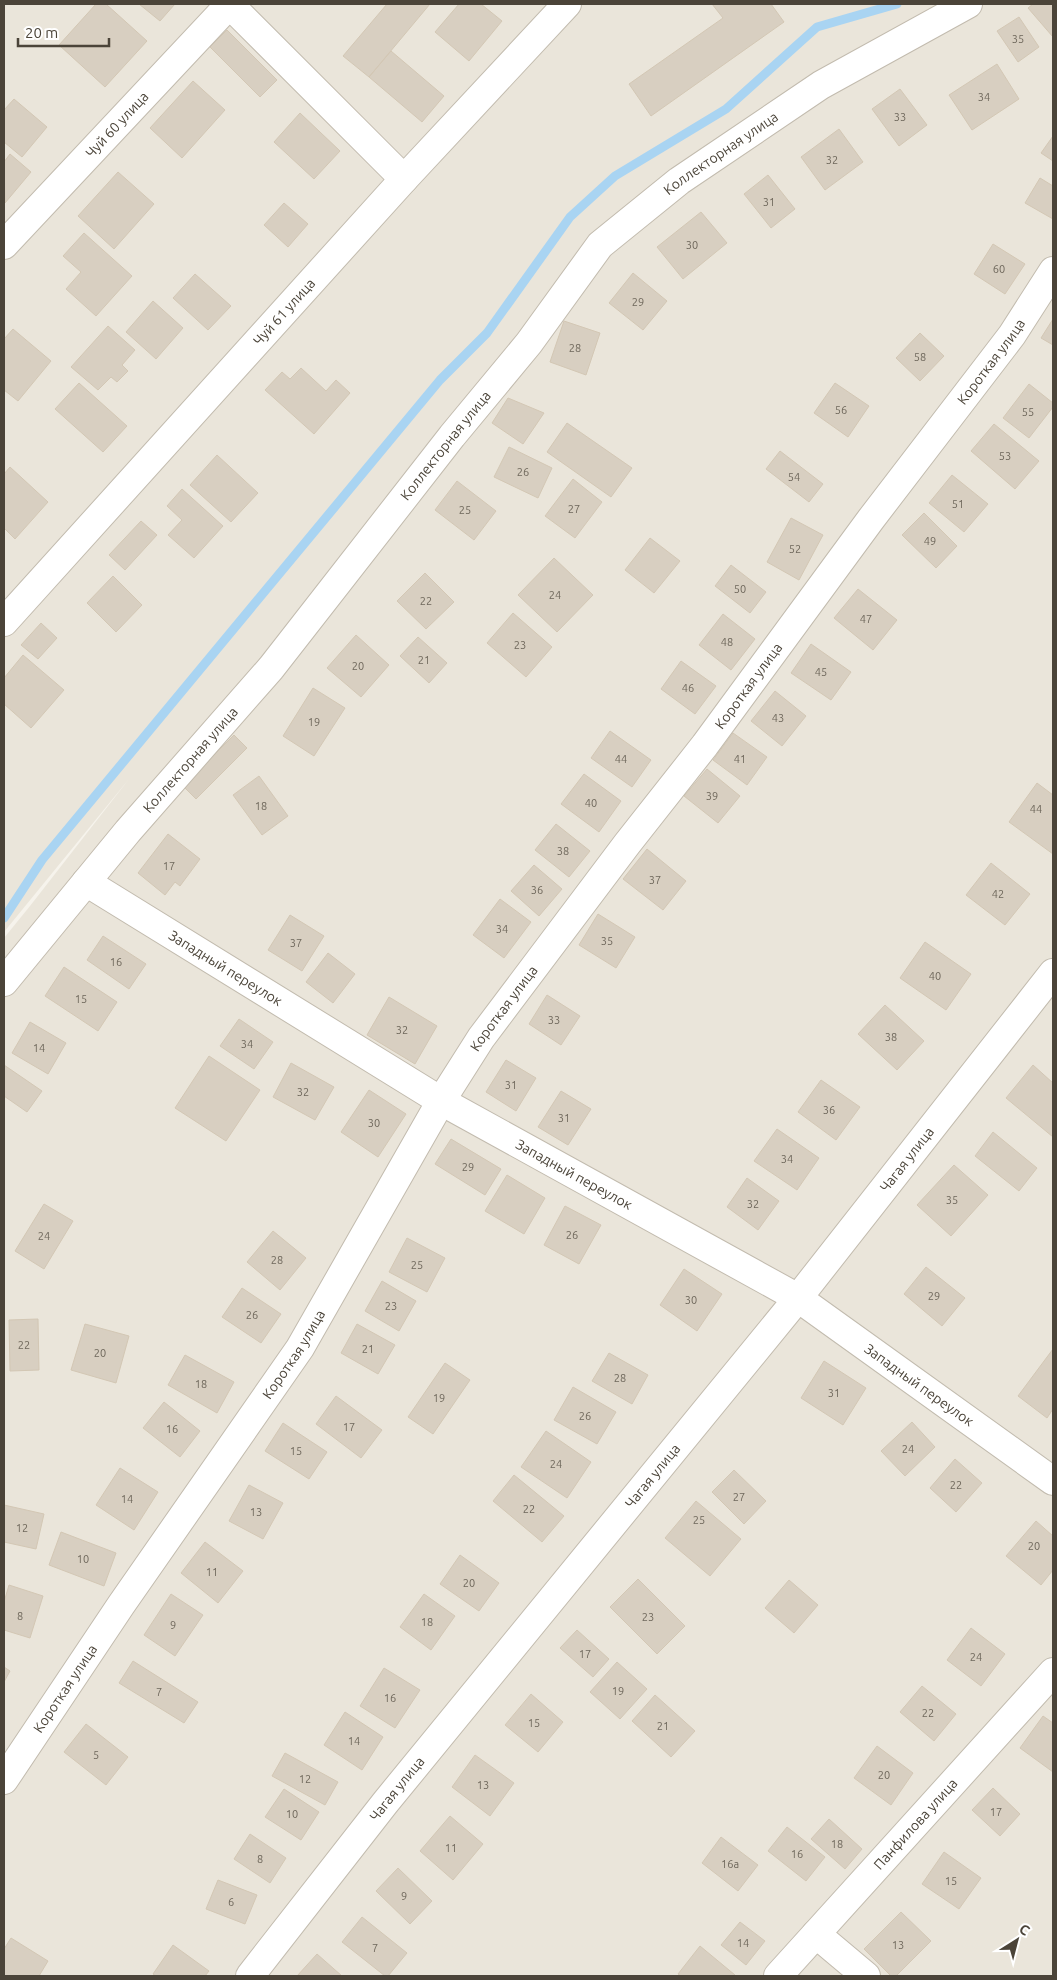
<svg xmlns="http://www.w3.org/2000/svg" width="1057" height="1980" viewBox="0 0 1057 1980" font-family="Ubuntu,sans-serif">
  <rect width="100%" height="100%" fill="#f6f3ec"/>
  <path fill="#eae5da" d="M4,4H1053V1976H4V938L30,906L129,779L4,932Z"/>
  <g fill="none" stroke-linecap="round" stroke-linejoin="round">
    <path stroke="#a9d4f2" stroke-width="9" d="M4,918L42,860L440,380L487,333L570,217L615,176L726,109L817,27L897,4"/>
  </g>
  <path fill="#d8cfc1" stroke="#d3c7b4" d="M96,4H106L147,41L105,87L59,45Z
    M139,4H175L160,21Z
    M387,4H430L369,77L343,56Z
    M459,4H481L502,21L469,61L435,32Z
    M712,4H771L784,22L651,116L629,84L723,18Z
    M1033,4H1053V37L1028,8Z
    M1019,17L1039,47L1018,62L997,31Z
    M227,30L277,80L260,97L210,47Z
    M391,51L444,96L422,122L369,77Z
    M997,64L1019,99L972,130L949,95Z
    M193,81L225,110L182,158L150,128Z
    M900,89L927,125L899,146L872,109Z
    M14,99L47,127L22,157L4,142V110Z
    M300,113L340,151L314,179L274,142Z
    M839,129L863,162L825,190L801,157Z
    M1053,136V161L1041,153Z
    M10,154L31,172L5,203L4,162Z
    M118,172L154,204L114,249L78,216Z
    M768,175L795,209L771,228L744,194Z
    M1040,178L1053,186V219L1025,203Z
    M284,203L308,224L288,247L264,225Z
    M701,212L727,243L683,279L657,247Z
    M84,233L132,276L96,316L66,289L81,272L63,256Z
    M993,244L1025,264L1005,294L974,274Z
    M633,273L667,301L643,330L609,303Z
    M195,274L231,306L208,330L173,298Z
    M153,301L183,328L156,359L126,332Z
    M1053,319V345L1041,338Z
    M564,321L600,333L586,375L550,362Z
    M108,326L135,350L122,365L128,371L117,382L111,377L98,390L71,367Z
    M13,329L51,361L18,401L4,390V339Z
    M920,333L944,356L920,381L896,358Z
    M301,368L326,391L336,380L350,393L314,434L265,390L282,372L290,379Z
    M79,383L127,426L103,452L55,409Z
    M835,383L869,406L848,437L814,413Z
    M1029,384L1053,403V407L1029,438L1003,418Z
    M508,398L544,413L523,444L492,423Z
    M567,423L632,468L611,497L547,452Z
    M994,424L1039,461L1015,489L971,451Z
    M509,447L552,468L538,498L494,477Z
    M780,451L823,484L809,502L766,469Z
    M217,455L258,493L231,522L190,485Z
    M10,467L48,502L15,539L4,528V474Z
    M952,475L988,504L964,532L929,503Z
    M573,479L602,502L575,538L545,516Z
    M457,481L496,511L474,540L435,510Z
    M182,489L223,526L194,558L168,535L182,520L167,506Z
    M924,513L957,546L936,568L902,535Z
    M791,518L823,535L799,580L767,562Z
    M141,521L157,535L125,570L109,555Z
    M650,538L680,561L654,593L625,570Z
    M554,558L593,595L557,632L518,595Z
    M731,565L766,592L750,613L715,586Z
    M425,573L454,602L426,629L397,601Z
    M113,576L142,605L116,632L87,603Z
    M858,589L897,620L873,650L834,618Z
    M513,613L552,647L526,677L487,643Z
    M723,614L755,639L731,670L699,645Z
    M41,623L57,638L38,659L21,645Z
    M356,635L389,665L361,697L327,668Z
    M418,637L447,663L429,683L400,656Z
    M811,644L851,672L831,700L791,673Z
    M23,655L64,690L31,728L4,704V678Z
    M681,661L716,686L695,714L661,689Z
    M313,688L345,708L314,756L283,736Z
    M775,691L806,716L782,746L751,721Z
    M610,731L651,760L632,787L591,758Z
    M733,733L767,757L747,785L713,760Z
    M234,735L247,748L196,799L183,786Z
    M707,769L740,796L718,823L684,796Z
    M584,774L621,801L599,832L561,804Z
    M259,776L288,816L262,835L233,795Z
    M1037,783L1053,795V854L1009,822Z
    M556,824L590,851L569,877L535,850Z
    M168,834L200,859L180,886L175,882L165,895L138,873Z
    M647,849L686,881L663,910L623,879Z
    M991,863L1030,894L1005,925L966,895Z
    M534,865L562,889L539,916L511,891Z
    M500,899L531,922L504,958L473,935Z
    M598,914L635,937L616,968L579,945Z
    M290,915L324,936L302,971L268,950Z
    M103,936L146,964L129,989L87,960Z
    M925,942L971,974L946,1010L900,978Z
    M328,953L355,974L333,1003L306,982Z
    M64,967L117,1002L98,1031L45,996Z
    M547,995L580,1016L561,1045L529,1024Z
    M389,997L437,1026L415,1064L367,1035Z
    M885,1005L924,1041L897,1070L858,1034Z
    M239,1019L273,1042L254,1069L220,1046Z
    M30,1022L66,1043L48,1074L12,1053Z
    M209,1056L260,1090L226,1141L175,1108Z
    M506,1060L536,1078L516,1111L486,1092Z
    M291,1063L334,1087L315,1120L273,1097Z
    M4,1065L42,1091L27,1112L4,1096Z
    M1033,1065L1053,1083V1137L1006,1098Z
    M821,1080L860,1107L836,1140L798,1112Z
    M369,1090L406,1114L378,1157L341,1132Z
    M561,1091L591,1109L568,1145L538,1127Z
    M777,1129L819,1158L797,1190L754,1161Z
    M993,1132L1037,1168L1019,1191L975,1156Z
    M451,1139L501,1169L485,1195L435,1164Z
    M954,1165L988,1195L951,1236L917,1205Z
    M507,1175L545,1198L524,1234L485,1211Z
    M747,1178L779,1201L758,1230L727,1207Z
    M44,1204L73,1221L44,1269L15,1251Z
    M565,1206L601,1225L579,1264L544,1245Z
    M273,1231L306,1258L280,1290L247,1262Z
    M407,1238L445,1258L427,1292L389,1272Z
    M926,1267L965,1298L942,1326L904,1294Z
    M684,1269L722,1294L697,1331L660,1305Z
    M382,1281L416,1301L399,1331L365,1311Z
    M242,1288L281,1314L261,1343L222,1317Z
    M38,1319L39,1370L10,1371L9,1320Z
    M85,1324L129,1336L116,1383L71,1370Z
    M357,1324L395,1345L378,1374L341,1353Z
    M1053,1349V1409L1047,1418L1018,1396Z
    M609,1353L648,1375L632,1404L592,1381Z
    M185,1355L234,1382L217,1413L168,1385Z
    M824,1361L866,1388L843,1425L801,1398Z
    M445,1363L470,1380L433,1434L408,1417Z
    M573,1387L616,1412L597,1444L554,1420Z
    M336,1396L382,1430L361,1458L316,1424Z
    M164,1402L200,1431L180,1457L143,1428Z
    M912,1422L935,1447L905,1476L881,1451Z
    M283,1423L327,1452L309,1479L265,1451Z
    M546,1431L591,1462L567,1498L521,1467Z
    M955,1459L982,1483L956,1512L930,1488Z
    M120,1468L158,1492L134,1530L96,1505Z
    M734,1470L766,1501L744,1524L712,1492Z
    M514,1475L564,1516L542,1542L493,1501Z
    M249,1485L283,1503L263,1539L229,1521Z
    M696,1501L741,1539L710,1576L665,1538Z
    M4,1505L44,1514L36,1549L4,1542Z
    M1036,1521L1053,1536V1570L1041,1585L1006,1556Z
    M61,1532L116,1553L104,1586L49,1565Z
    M205,1542L243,1571L218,1603L181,1573Z
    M460,1555L499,1583L479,1611L440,1584Z
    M638,1579L685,1626L657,1654L610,1607Z
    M789,1580L818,1605L794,1633L765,1608Z
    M9,1585L43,1596L30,1638L4,1630V1602Z
    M171,1594L203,1615L175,1656L144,1635Z
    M424,1594L455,1616L431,1650L400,1627Z
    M971,1628L1005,1654L981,1686L947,1660Z
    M577,1630L609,1659L593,1677L560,1648Z
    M133,1661L198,1702L184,1723L119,1683Z
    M617,1662L647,1689L620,1719L590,1692Z
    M4,1667L10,1671L4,1682Z
    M384,1668L420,1690L395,1728L360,1706Z
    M922,1686L956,1714L934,1741L900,1712Z
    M531,1694L563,1722L538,1752L505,1725Z
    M655,1695L695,1731L671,1757L632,1721Z
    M345,1712L383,1737L362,1770L324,1745Z
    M1043,1716L1053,1723V1772L1020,1748Z
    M86,1724L128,1757L106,1785L64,1752Z
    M877,1746L913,1773L891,1805L854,1778Z
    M285,1753L338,1782L325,1805L272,1776Z
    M475,1755L514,1783L490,1816L452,1787Z
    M993,1788L1020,1814L1000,1836L972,1810Z
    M284,1789L319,1812L301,1840L265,1817Z
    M450,1816L483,1844L453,1880L420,1851Z
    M829,1819L862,1849L845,1869L811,1839Z
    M787,1827L825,1857L806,1881L768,1851Z
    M250,1834L286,1858L270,1883L234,1859Z
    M721,1837L758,1865L738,1891L702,1863Z
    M944,1852L981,1878L959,1909L922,1884Z
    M398,1868L432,1901L410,1924L376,1891Z
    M218,1880L257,1895L245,1924L206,1909Z
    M901,1912L931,1941L896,1976H891L864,1949Z
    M362,1917L407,1953L388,1976H385L342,1942Z
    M740,1922L765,1941L746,1965L721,1945Z
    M11,1938L48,1961L39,1976H4V1949Z
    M173,1945L209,1971L205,1976H156L153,1974Z
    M700,1946L735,1975L734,1976H681L678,1974Z
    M317,1954L342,1976H297Z"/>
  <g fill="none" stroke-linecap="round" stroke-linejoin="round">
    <defs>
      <g id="minor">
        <path d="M229,4L404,179"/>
        <path id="s1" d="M4,245L230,4"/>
        <path id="s2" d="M4,622L404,179L567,4"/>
        <path id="s3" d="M86,882L441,1101L798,1298L1053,1481"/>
        <path id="s4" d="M4,982L128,831L271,668L452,436L529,343L600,245L679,181L821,85L968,4"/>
        <path id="s5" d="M4,1780L121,1605L300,1348L441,1101L481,1038L627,844L705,745L871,519L1012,335L1053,271"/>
        <path d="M816,1934L866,1976"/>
        <path id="s6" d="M250,1976L385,1803L798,1298L1053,973"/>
        <path id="s7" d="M778,1976L1053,1672"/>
      </g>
    </defs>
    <use href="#minor" stroke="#c2bbae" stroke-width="30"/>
    <use href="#minor" stroke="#fff" stroke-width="28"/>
  </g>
  <g text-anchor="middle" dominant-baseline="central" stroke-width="4" stroke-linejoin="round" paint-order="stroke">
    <g font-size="11" fill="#6e675b">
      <text x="1018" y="39">35</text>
      <text x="984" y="97">34</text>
      <text x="900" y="117">33</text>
      <text x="832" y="160">32</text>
      <text x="769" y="202">31</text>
      <text x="692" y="245">30</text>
      <text x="999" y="269">60</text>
      <text x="638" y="302">29</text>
      <text x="575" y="348">28</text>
      <text x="920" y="357">58</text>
      <text x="841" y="410">56</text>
      <text x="1028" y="412">55</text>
      <text x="1005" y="456">53</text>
      <text x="523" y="472">26</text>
      <text x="794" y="477">54</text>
      <text x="958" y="504">51</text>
      <text x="574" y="509">27</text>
      <text x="465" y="510">25</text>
      <text x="930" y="541">49</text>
      <text x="795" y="549">52</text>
      <text x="740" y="589">50</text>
      <text x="555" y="595">24</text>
      <text x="426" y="601">22</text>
      <text x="866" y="619">47</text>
      <text x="727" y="642">48</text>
      <text x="520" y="645">23</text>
      <text x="424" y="660">21</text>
      <text x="358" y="666">20</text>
      <text x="821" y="672">45</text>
      <text x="688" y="688">46</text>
      <text x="778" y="718">43</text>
      <text x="314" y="722">19</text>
      <text x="621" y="759">44</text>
      <text x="740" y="759">41</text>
      <text x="712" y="796">39</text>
      <text x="591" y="803">40</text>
      <text x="261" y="806">18</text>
      <text x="1036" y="809">44</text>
      <text x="563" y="851">38</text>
      <text x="169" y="866">17</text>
      <text x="655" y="880">37</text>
      <text x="537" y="890">36</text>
      <text x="998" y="894">42</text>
      <text x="502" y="929">34</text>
      <text x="607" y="941">35</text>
      <text x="296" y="943">37</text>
      <text x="116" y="962">16</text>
      <text x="935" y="976">40</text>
      <text x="81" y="999">15</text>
      <text x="554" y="1020">33</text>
      <text x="402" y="1030">32</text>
      <text x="891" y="1037">38</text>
      <text x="247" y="1044">34</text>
      <text x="39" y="1048">14</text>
      <text x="511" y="1085">31</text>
      <text x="303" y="1092">32</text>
      <text x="829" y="1110">36</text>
      <text x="564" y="1118">31</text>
      <text x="374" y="1123">30</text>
      <text x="787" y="1159">34</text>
      <text x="468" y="1167">29</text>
      <text x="952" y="1200">35</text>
      <text x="753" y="1204">32</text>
      <text x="572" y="1235">26</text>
      <text x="44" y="1236">24</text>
      <text x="277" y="1260">28</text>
      <text x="417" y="1265">25</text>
      <text x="934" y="1296">29</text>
      <text x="691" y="1300">30</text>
      <text x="391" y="1306">23</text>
      <text x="252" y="1315">26</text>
      <text x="24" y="1345">22</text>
      <text x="368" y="1349">21</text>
      <text x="100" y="1353">20</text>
      <text x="620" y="1378">28</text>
      <text x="201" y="1384">18</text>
      <text x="834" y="1393">31</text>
      <text x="439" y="1398">19</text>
      <text x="585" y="1416">26</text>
      <text x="349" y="1427">17</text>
      <text x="172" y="1429">16</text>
      <text x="908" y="1449">24</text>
      <text x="296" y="1451">15</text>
      <text x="556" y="1464">24</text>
      <text x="956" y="1485">22</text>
      <text x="739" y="1497">27</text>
      <text x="127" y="1499">14</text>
      <text x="529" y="1509">22</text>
      <text x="256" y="1512">13</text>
      <text x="699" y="1520">25</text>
      <text x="22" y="1528">12</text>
      <text x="1034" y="1546">20</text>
      <text x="83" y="1559">10</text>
      <text x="212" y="1572">11</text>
      <text x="469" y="1583">20</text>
      <text x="20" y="1616">8</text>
      <text x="648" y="1617">23</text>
      <text x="427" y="1622">18</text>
      <text x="173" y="1625">9</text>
      <text x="585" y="1654">17</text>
      <text x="976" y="1657">24</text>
      <text x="618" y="1691">19</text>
      <text x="159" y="1692">7</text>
      <text x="390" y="1698">16</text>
      <text x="928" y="1713">22</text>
      <text x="534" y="1723">15</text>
      <text x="663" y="1726">21</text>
      <text x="354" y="1741">14</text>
      <text x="96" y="1755">5</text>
      <text x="884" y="1775">20</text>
      <text x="305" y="1779">12</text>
      <text x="483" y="1785">13</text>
      <text x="996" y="1812">17</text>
      <text x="292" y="1814">10</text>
      <text x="837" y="1844">18</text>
      <text x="451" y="1848">11</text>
      <text x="797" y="1854">16</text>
      <text x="260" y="1859">8</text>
      <text x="730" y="1864">16а</text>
      <text x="951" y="1881">15</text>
      <text x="404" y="1896">9</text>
      <text x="231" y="1902">6</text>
      <text x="743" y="1943">14</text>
      <text x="898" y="1945">13</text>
      <text x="375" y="1948">7</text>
    </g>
    <g font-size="14" fill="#4b4439" stroke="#fff">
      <text stroke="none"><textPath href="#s1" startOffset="165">Чуй 60 улица</textPath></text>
      <text stroke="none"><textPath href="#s4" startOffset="1100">Коллекторная улица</textPath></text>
      <text stroke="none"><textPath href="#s2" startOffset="418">Чуй 61 улица</textPath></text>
      <text stroke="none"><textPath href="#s5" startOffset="1730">Короткая улица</textPath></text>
      <text stroke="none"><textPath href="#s4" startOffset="695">Коллекторная улица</textPath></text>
      <text stroke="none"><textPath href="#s5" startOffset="1325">Короткая улица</textPath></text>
      <text stroke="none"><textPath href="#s4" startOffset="290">Коллекторная улица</textPath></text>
      <text stroke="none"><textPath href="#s3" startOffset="164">Западный переулок</textPath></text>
      <text stroke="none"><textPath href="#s5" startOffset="920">Короткая улица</textPath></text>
      <text stroke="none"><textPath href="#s6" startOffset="1048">Чагая улица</textPath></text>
      <text stroke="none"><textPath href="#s3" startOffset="569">Западный переулок</textPath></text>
      <text stroke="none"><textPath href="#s5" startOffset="515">Короткая улица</textPath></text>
      <text stroke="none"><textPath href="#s3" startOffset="974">Западный переулок</textPath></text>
      <text stroke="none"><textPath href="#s6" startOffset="642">Чагая улица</textPath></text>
      <text stroke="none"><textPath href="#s5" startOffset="110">Короткая улица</textPath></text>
      <text stroke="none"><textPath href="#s6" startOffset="238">Чагая улица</textPath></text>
      <text stroke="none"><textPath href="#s7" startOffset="205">Панфилова улица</textPath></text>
    </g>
  </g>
  <rect width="1057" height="1980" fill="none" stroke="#4b4439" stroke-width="10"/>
  <g transform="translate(1017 1940) rotate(36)" stroke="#ffffff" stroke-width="4" paint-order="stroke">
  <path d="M0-4L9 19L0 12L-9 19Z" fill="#4b4439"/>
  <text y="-8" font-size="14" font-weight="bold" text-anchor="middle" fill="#4b4439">С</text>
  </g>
  <path d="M18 38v8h91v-8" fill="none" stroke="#4b4439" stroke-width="2.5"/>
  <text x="25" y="38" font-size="15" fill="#4b4439" stroke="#ffffff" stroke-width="4" paint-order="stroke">20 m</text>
</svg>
